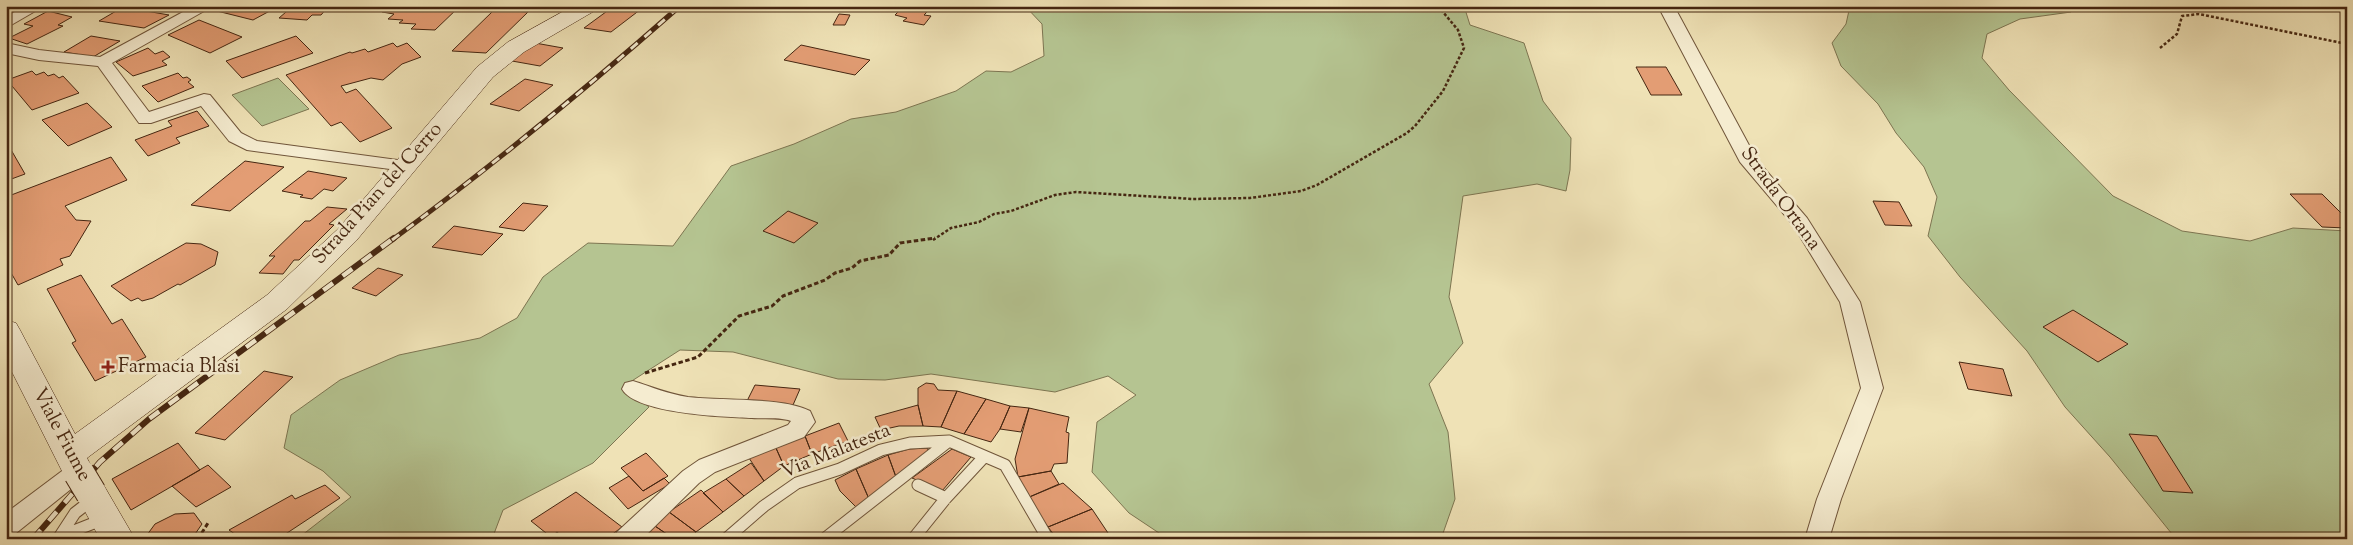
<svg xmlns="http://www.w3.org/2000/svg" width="2353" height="545" viewBox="0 0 2353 545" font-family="'Sorts Mill Goudy',serif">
  <rect width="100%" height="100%" fill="#efe2b6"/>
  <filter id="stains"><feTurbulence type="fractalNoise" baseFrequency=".004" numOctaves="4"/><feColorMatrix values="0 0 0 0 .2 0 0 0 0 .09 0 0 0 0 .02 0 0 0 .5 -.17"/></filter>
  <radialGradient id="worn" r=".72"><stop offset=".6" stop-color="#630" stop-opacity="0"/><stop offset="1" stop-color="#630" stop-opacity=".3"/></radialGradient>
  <path fill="#b5c491" stroke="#7d7551" d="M1025,6H1464L1470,25L1524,43L1543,101L1571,138L1570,170L1566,191L1537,184L1463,196L1449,297L1463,343L1429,384L1448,432L1455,499L1441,539H1168L1129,513L1092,472L1097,422L1136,395L1108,376L1055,392L931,374L885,380L838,379L733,352L680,350L624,386L649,407L593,463L503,510L492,539H297L351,497L323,471L284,448L291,415L340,380L399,355L480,338L517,318L543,277L588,243L673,246L731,166L794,144L851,119L896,112L956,91L986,71L1011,72L1044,56L1042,24Z
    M1850,6H2071V12L2020,19L1987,34L1982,58L2009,90L2113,196L2182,231L2250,241L2293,228L2347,231V539H2176L2110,457L2065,407L2027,351L1960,277L1928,236L1937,197L1924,167L1896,133L1878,104L1841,66L1832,43L1846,24Z
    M278,78L309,109L262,126L232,95Z"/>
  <path fill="#e39d74" stroke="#452611" d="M226,6H279L253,20L217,11Z
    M293,6H340L327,8L321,15H312L307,20L279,18Z
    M389,6H460L435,30L411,29L416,24L399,23L403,20L388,19L394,14L382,12Z
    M614,6H645L611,32L584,28Z
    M123,7L169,15L144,28L99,21Z
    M902,8L927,12L924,15L931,16L924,25L903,21L907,18L895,15Z
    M494,10L528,12L486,53L452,51Z
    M48,11L72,17L58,25L63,26L27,44L9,38L33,26L24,24Z
    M839,14L850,15L845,25H833Z
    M199,20L242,37L210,53L168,35Z
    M91,36L120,41L93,57L64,52Z
    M296,36L313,53L242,78L226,61Z
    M393,43L397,47L407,43L421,57L402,64L383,80L371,78L341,86L346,93L356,89L392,128L360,142L341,122L331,126L286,75L350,52L352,53L365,49L368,52Z
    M535,43L563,48L540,66L512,61Z
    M801,45L870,60L855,75L784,60Z
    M148,48L155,54L163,51L170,57L162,61L167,65L133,76L116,62Z
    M1636,67H1666L1682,95H1651Z
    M32,71L36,75L44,72L48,76L54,74L59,78L63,76L79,93L32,110L7,80Z
    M178,73L183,78L187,77L191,80L188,82L194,87L158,102L142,86Z
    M525,79L553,85L519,111L490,104Z
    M87,103L112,127L68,146L42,120Z
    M197,111L209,126L176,138L180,143L148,156L135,140L172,126L168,121Z
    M6,141L25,174L6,181Z
    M111,157L127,180L65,206L76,220L91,221L70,256L60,259L63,265L18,285L6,264V197Z
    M245,161L284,167L230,211L191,205Z
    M308,171L347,178L333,191L324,189L312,199L300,197L303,195L282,191Z
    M2290,194H2322L2347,219V228L2322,227Z
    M1873,201L1899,202L1912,226L1885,225Z
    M523,203L548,206L524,231L499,227Z
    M327,207L347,209L329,224L334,225L299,260H294L283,274L259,273L275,256H269L305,221H310Z
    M788,211L818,223L794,243L763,231Z
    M454,226L503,234L482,255L432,247Z
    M186,243L201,244L218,252L215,265L180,285L178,284L153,298L142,301L138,298L131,301L111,286Z
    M378,268L403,275L376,296L352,288Z
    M81,275L112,324L122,319L146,357L95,381L72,343L76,341L47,289Z
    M2073,310L2128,344L2098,362L2043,327Z
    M1959,362L2003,369L2012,396L1968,389Z
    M264,371L293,377L225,440L195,433Z
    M926,383L934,384L938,390L957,391L941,427L923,426L918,405V388Z
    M755,385L800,389L793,405L747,401Z
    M957,391L986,399L964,434L941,427Z
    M986,399L1010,406L1000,429L991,442L964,434Z
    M918,405L923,426H899L881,430L875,417Z
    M1010,406L1029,408L1021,432L1000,429Z
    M1029,408L1069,417L1066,432L1069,433L1067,463L1054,464L1051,471L1018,477L1015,459Z
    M839,423L848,441L812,454L805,436Z
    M2129,434L2157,436L2193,493L2163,491Z
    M805,436L812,454L784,466L776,448Z
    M178,443L200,470L131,510L112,479Z
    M775,446L784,466L764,481L749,458Z
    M927,448L930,453L896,477L888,455L909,449Z
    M952,449L971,457L942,491L912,478Z
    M646,453L668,476L643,491L621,468Z
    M888,455L896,477L869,499L856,469Z
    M751,463L764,481L744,496L726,479Z
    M208,465L231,487L196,507L172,486Z
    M856,469L869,499L856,507L840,491L835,480Z
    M1051,471L1059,484L1027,498L1018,477Z
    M629,476L643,491L664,478L670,484L628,509L609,488Z
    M726,479L744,496L723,512L703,493Z
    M1063,483L1092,509L1048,527L1027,498Z
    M325,485L340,498L278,539H242L229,530L292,495L295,499Z
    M701,490L723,512L696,532L669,512Z
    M576,492L622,527L606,539H565L557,532L551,537L531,521Z
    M1092,509L1112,539H1057L1048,527Z
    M669,512L696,532L689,539H674L652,524Z
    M194,513L202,524L193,537L144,539L155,524L175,514Z
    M652,524L674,539H637Z"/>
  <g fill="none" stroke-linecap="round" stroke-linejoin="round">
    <defs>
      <path id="lane" d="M918,485L946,498
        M61,536L104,519
        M58,539L75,513L93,499
        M726,539L764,506L797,483L840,469L881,450L910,443L949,441L1005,465L1048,539
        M824,539L949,441
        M913,539L946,498L984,457"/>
      <path id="street" d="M25,6H44L6,28V17Z
        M194,6H213L112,63L149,112L204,94L210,95L241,133L257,141L405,161L411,162L414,166L411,170L405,171L247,150L229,141L201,106L151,123H139L98,66L39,60L6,53V43L39,50L100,57Z
        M1658,6H1674L1757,160L1807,218L1860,302L1883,388L1841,499L1829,539H1805L1817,499L1861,388L1840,302L1793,225L1740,162Z
        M633,381C652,387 668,394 688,397C721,401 784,397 810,411L815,422L804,437L715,472L699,483L642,539H614L617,532L683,471L699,460L788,425L791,421C780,417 765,419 752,418C725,417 636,414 622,389L625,383Z
        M78,462L86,465L90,471L86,477L15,534L6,537V513L70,465Z"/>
      <path id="secondary" d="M573,6H599L596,10L524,52L493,77L356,241L287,309L87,458L94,472L90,481L103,484L135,539H100L75,493L79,484L67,481L6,360V320L16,323L20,330L75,434L267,295L338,229L477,67L508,42Z"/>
    </defs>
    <use href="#lane" stroke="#70553a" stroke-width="13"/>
    <use href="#street" stroke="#70553a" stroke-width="2"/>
    <use href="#secondary" stroke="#452611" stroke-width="1"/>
    <path stroke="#452611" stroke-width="2.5" stroke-dasharray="3 2" stroke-linecap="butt" d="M2160,48L2177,34L2182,16L2199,14L2347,44
      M933,240L951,228L979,222L994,214L1011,211L1055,195L1076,192L1193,199L1250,198L1301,191L1317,185L1407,133L1415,126L1443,91L1464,48L1458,30L1438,6"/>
    <path stroke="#452611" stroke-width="3" stroke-dasharray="4.5 2.5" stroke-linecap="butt" d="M645,373L698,357L739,316L772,306L783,296L825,280L835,273L852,268L860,261L889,255L900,243L935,238
      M198,539L208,523"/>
    <use href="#lane" stroke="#f5ecd0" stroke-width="11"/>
    <use href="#street" fill="#f5ecd0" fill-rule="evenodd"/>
    <use href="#secondary" fill="#f5ecd0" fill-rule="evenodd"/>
    <defs>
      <path id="rail-far1" d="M392,240C492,166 587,88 680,6"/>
      <path id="rail" d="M33,539L100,462L149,419L394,238"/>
    </defs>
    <use href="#rail-far1" stroke="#452611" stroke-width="5"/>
    <use href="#rail" stroke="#452611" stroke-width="6"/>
    <use href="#rail-far1" stroke="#f5ecd0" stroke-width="3" stroke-dasharray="9" stroke-linecap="butt"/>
    <use href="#rail" stroke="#f5ecd0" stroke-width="4.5" stroke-dasharray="12" stroke-linecap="butt"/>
    <defs>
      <path id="secondary-bridge" d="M79,473L91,493"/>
    </defs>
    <use href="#secondary-bridge" stroke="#452611" stroke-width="32" stroke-linecap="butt"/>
    <use href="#secondary-bridge" stroke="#f5ecd0" stroke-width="30"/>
  </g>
  <path fill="#8f2418" stroke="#f5ecd0" stroke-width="2" d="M105.5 359.5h5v5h5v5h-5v5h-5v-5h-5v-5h5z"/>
  <g text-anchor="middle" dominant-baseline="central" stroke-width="5" stroke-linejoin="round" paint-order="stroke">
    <g font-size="20" fill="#452611" stroke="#f5ecd0">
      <text transform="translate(378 194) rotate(-48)">Strada Pian del Cerro</text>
      <text transform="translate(1780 199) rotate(54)">Strada Ortana</text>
      <text transform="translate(61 435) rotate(62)">Viale Fiume</text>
      <text transform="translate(836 452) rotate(-22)">Via Malatesta</text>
    </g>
    <g font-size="20" fill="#452611" stroke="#f5ecd0" text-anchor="start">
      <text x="118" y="367">Farmacia Blasi</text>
    </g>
  </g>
  <rect width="2353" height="545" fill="none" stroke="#efe2b6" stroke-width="25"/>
  <rect x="8" y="8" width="2338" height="530" fill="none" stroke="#452611" stroke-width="2.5"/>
  <rect x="12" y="12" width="2328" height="520" fill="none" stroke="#452611"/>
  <rect width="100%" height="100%" filter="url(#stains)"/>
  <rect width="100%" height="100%" fill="url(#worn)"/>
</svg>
